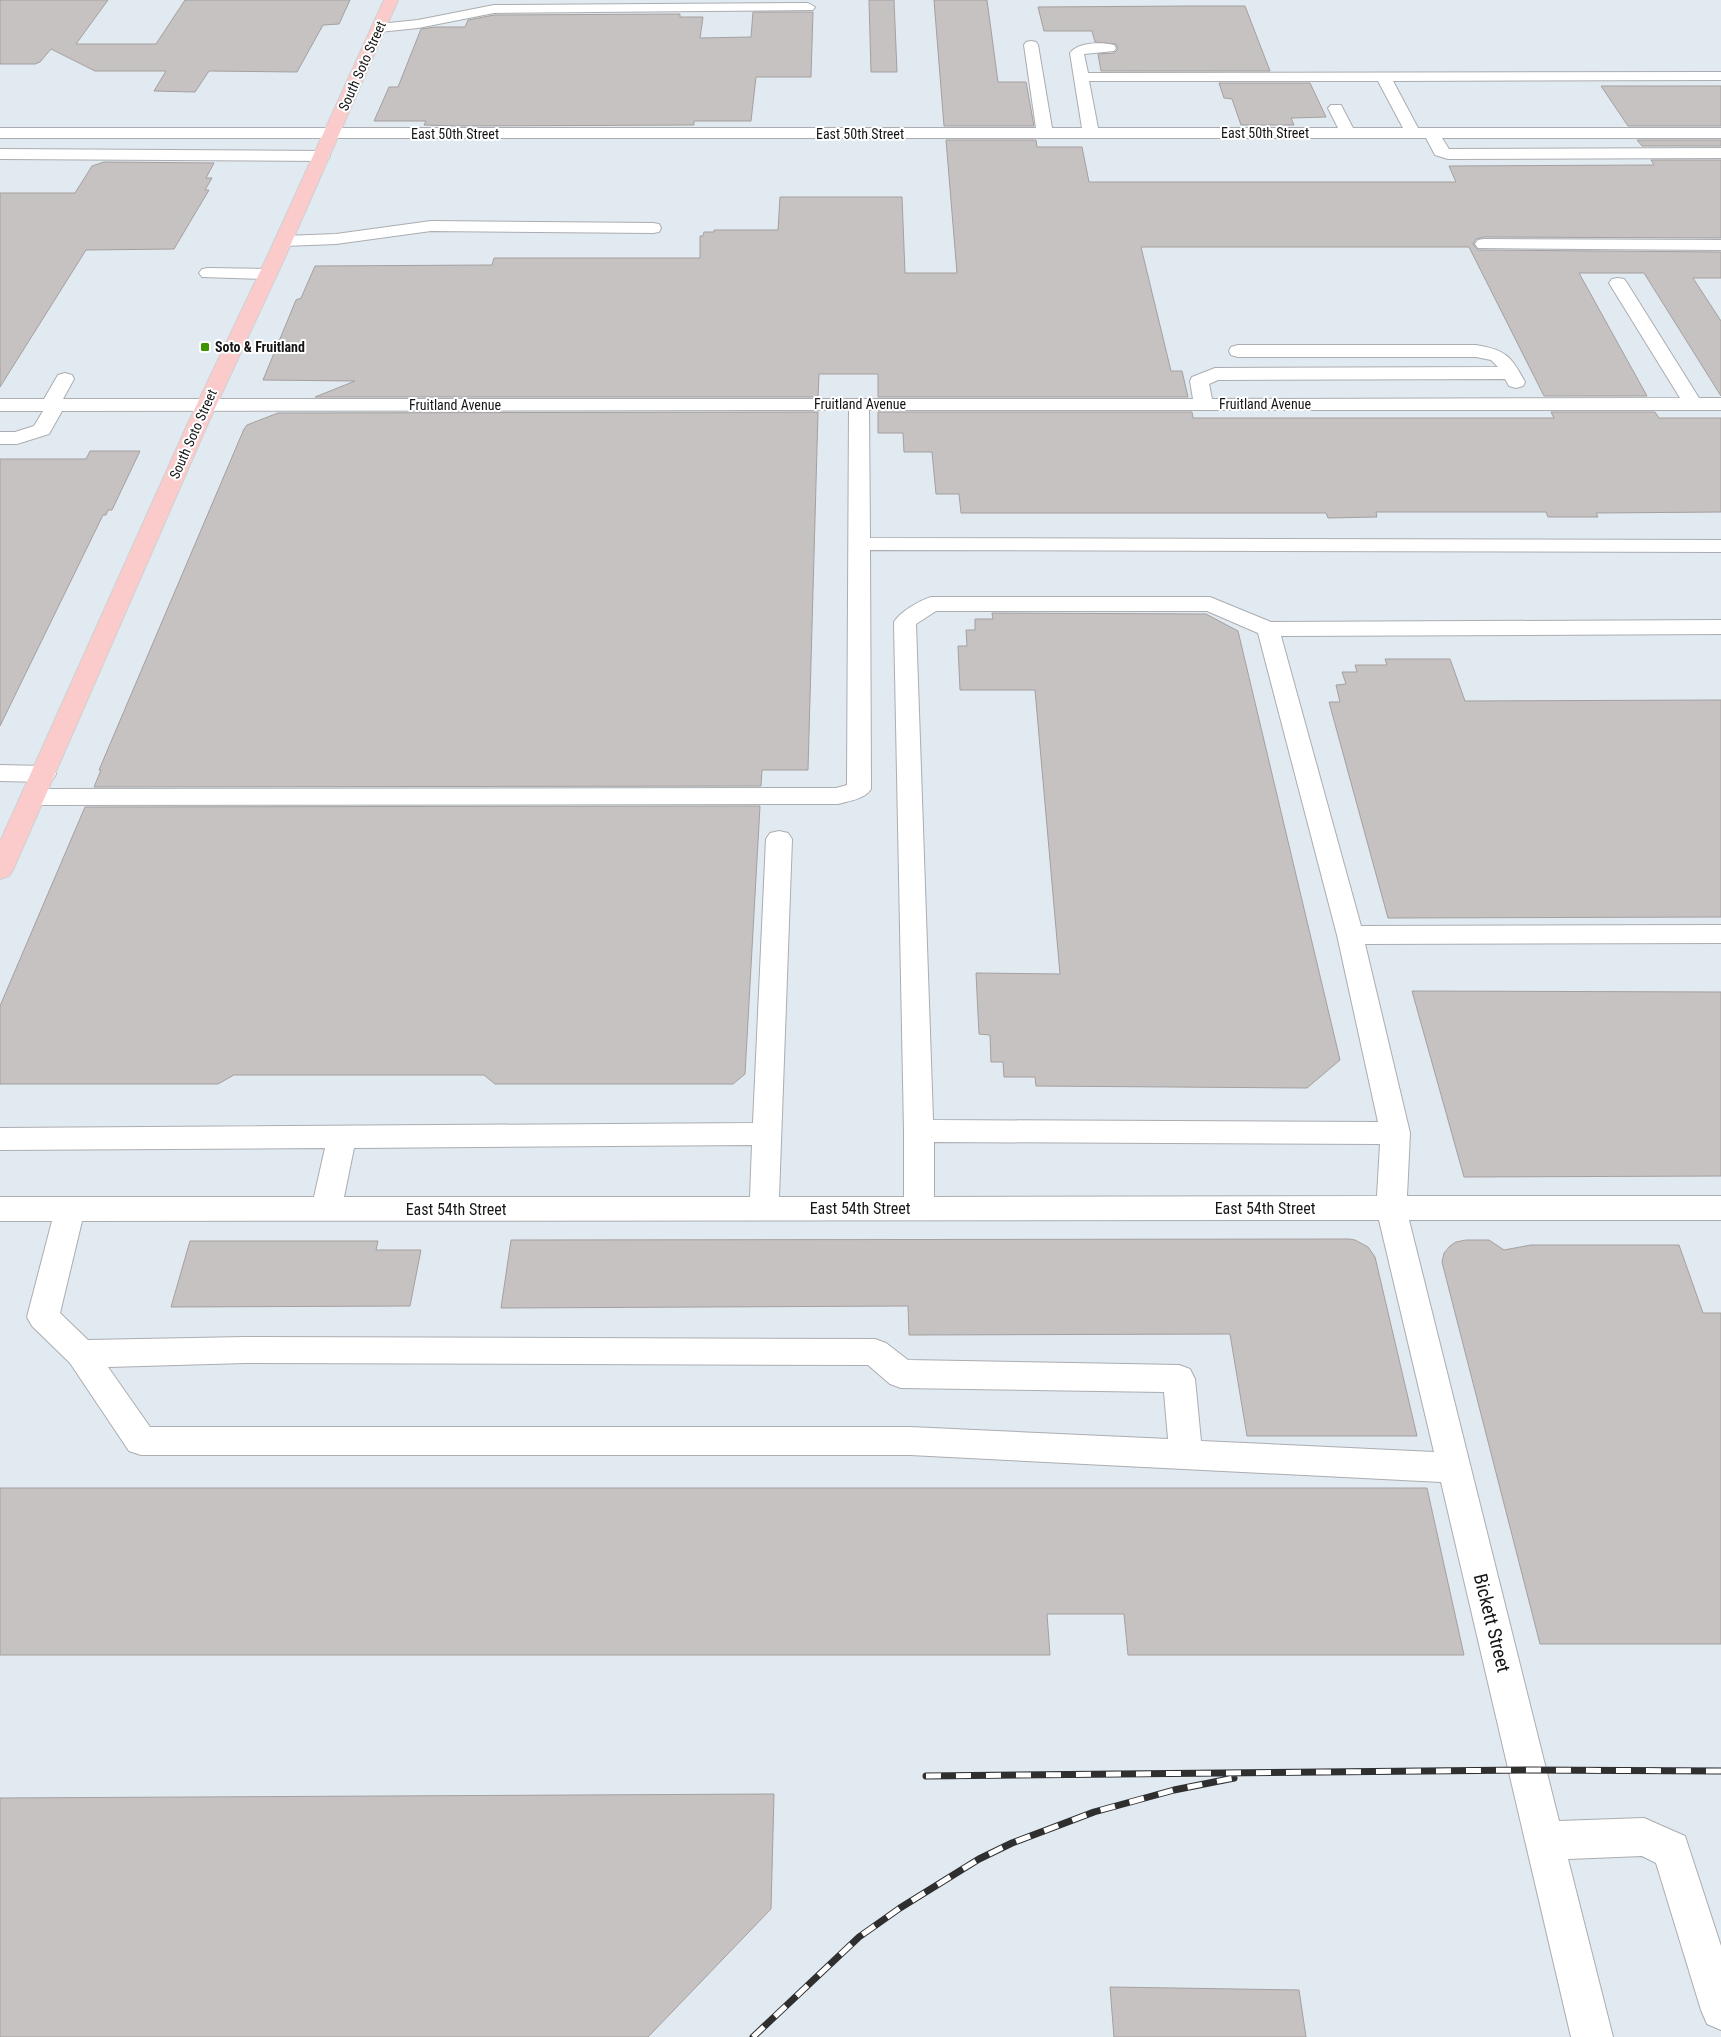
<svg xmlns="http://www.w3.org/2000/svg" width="1721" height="2037" viewBox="0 0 1721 2037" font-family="'Roboto Condensed',sans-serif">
  <rect width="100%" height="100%" fill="#f1f3f6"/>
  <path fill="#e1e9f1" d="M0,0H1721V2037H0Z"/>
  <path fill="#c6c2c1" stroke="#a4a09f" d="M0,0H108L76,44H156L185,0H350L339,24L323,25L297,72L209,71L195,92L154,91L166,71H95L51,49L40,62L35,64H0Z
    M869,0H894L897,72H871Z
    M934,0H987L998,82H1026L1034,126H944Z
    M1190,6H1245L1270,71H1101L1098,54L1114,53L1118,49L1116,44L1095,42L1092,31H1044L1038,7Z
    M753,12H813L811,77H756L751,121H694V125L457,126L424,125L426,121H374L389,87H398L421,29L435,27H465L468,20L494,15L680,14V17H703L700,38L751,37Z
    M1219,83H1310L1326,117L1291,118L1294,125H1241L1232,99L1224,98Z
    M1601,86H1721V126H1628Z
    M946,140H1036L1037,147H1082L1089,182H1456L1449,166L1654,165L1651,160H1721V238L1484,237L1476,239L1473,244L1478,250L1721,252V278H1693L1721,321V396L1644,273H1579L1647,396H1544L1469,247H1141L1171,371H1182L1188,397H878V374H819L818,397H315L355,381L263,380L296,300L301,298L315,266L492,265L494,258H700V236H703L704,232H714V230H778L780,197H902L905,273H957Z
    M1637,140H1721V146H1642Z
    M104,162L214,163L206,178H212L205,190H209L174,249L86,250L0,387V193H75L92,166Z
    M818,412L808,770H762L761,786L94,787L101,770H99L244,429L247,425L278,413Z
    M878,412H1192L1193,418H1554L1551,412H1655L1659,418H1721V512L1596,513L1598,517H1548L1546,512H1376L1377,517L1328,518L1326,513H961L959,494H936L932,452H904L903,433H878Z
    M90,451H140L112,510H108L106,515H103L0,726V459H86Z
    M992,613L1206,614L1238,631L1340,1060L1307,1088L1036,1086L1035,1077H1004L1003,1062H991L990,1035L979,1034L976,973L1060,974L1035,690H960L958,646H967L966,630H975V619H993Z
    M1385,659H1450L1465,701L1721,700V917L1388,918L1329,702H1340L1336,685L1346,684L1342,672H1357L1355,665H1387Z
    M760,806L745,1074L733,1084H495L484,1075H234L218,1084H0V1006L85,807Z
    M1412,991L1721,992V1176L1464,1177Z
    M1349,1239L1355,1240L1368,1247L1375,1257L1417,1436H1247L1230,1334L909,1335L908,1306L501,1308L511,1240Z
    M1466,1240H1489L1504,1250L1531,1245H1679L1703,1313H1721V1644H1540L1442,1262L1444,1253L1450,1246L1456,1242Z
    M190,1241H378L376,1250H421L410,1306L171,1307Z
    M0,1488H1427L1464,1655H1128L1124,1614H1047L1050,1655H0Z
    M774,1794L771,1909L648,2037H0V1798Z
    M1110,1987L1299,1990L1306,2037H1114Z"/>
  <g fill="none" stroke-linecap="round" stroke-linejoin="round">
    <defs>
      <path id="minor" d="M808,3L815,7L813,10L494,13L418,28L379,32L374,31L372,28L374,25L379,24L418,20L494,5Z
        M1031,41L1036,42L1038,45L1052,128H1082L1070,53C1078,42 1101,42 1114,45L1116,48L1114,51L1084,54L1088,73L1721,72V80L1393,81L1418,128H1721V138H1442L1449,149L1721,148V158L1448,159L1435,155L1426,138H0V128H1036L1024,45L1026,42ZM1089,81H1378L1403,128H1353L1341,105H1331L1328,108L1338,128H1098Z
        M0,149L322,151L328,153L330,156L328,159L322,161L0,159Z
        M431,221L653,223L659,224L661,228L659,232L653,233L431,231L336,244L284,246L278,245L276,241L278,237L284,236L336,234Z
        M1484,239L1721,240V250L1478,248L1475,244L1478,240Z
        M208,268L267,269L273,270L276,274L273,278L267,279L202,277L199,273L202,269Z
        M1618,278L1624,279L1627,283L1699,398H1721V410H869L870,538L1721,540V552L870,550L871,789C865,799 849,801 838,804L34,805L25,803L22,797L25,791L34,789L836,788L847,785L849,410L62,411L49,434L17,444H0V432H15L34,426L43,411H0V399H44L58,375L65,373L72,375L74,379L63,399H1193L1190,381L1192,377L1215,368L1498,367L1491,360L1476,357H1238L1231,355L1229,351L1231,347L1238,345H1476C1506,350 1511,356 1525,382L1523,386L1516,388L1509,386L1505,379L1218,380L1209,384L1212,399L1680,398L1609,283L1612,279Z
        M931,597H1210L1271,622L1721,620V634L1281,636L1361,926L1721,925V943L1365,944L1410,1133L1407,1196H1721V1220H1409L1559,1821L1644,1818L1685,1836L1721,1946V2030L1707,2024L1701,2010L1656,1863L1642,1856L1568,1859L1613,2037H1571L1441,1482L910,1455H141L129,1451L70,1363L32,1326L27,1317L52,1221H0V1197H314L325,1148L0,1150V1128L753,1123L766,839L770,833L779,831L788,833L792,839L779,1197H904V1131L894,622C901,611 919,601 931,597ZM936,611H1207L1258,633L1337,935L1378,1122L933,1120L916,624ZM934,1142L1380,1144L1377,1196L934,1197ZM752,1145L750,1197H344L354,1148ZM1379,1220L1434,1452L1201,1441L1195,1379L1190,1369L1179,1365L908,1360L886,1343L875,1339L245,1337L88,1340L60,1313L82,1221ZM245,1363L868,1365L890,1384L901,1388L1164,1392L1168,1439L910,1427H150L108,1367Z
        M0,765L44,766L53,769L56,774L53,779L44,782L0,781Z"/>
      <path id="major" d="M384,0H398L286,255L209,421L13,870L9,876L0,879V842L189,421L268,255Z"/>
    </defs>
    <use href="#minor" stroke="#abadb0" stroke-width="2"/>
    <use href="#major" stroke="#d0d0d1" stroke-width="2"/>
    <use href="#minor" fill="#fff" fill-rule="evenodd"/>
    <use href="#major" fill="#fbcbcb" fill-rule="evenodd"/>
    <defs>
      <path id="rail" d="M926,1776L1527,1770L1721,1771
        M753,2037L859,1937L900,1908L979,1859L1012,1843L1094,1812L1174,1790L1234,1778"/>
    </defs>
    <use href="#rail" stroke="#2f2f30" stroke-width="7"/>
    <use href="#rail" stroke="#fff" stroke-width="5" stroke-dasharray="15" stroke-linecap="butt"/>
  </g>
  <rect fill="#3f9402" stroke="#fff" stroke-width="2" x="200" y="342" width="10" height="10" rx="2.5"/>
  <g text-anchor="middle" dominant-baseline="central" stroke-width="4" stroke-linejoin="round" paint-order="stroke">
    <g font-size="14" fill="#161617" stroke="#fff">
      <text transform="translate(362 66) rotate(-66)">South Soto Street</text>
      <text x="1265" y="133">East 50th Street</text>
      <text x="455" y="134">East 50th Street</text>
      <text x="860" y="134">East 50th Street</text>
      <text x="860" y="404">Fruitland Avenue</text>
      <text x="1265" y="404">Fruitland Avenue</text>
      <text x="455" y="405">Fruitland Avenue</text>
      <text transform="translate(193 434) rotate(-66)">South Soto Street</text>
    </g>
    <g font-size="14" font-weight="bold" fill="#161617" stroke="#fff" text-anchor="start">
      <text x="215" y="347">Soto &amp; Fruitland</text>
    </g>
    <g font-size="16" fill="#161617" stroke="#fff">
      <text x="860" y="1208">East 54th Street</text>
      <text x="1265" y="1208">East 54th Street</text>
      <text x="456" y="1209">East 54th Street</text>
    </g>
    <g font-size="19" fill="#161617" stroke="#fff">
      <text transform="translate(1492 1623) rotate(76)">Bickett Street</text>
    </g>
  </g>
</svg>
